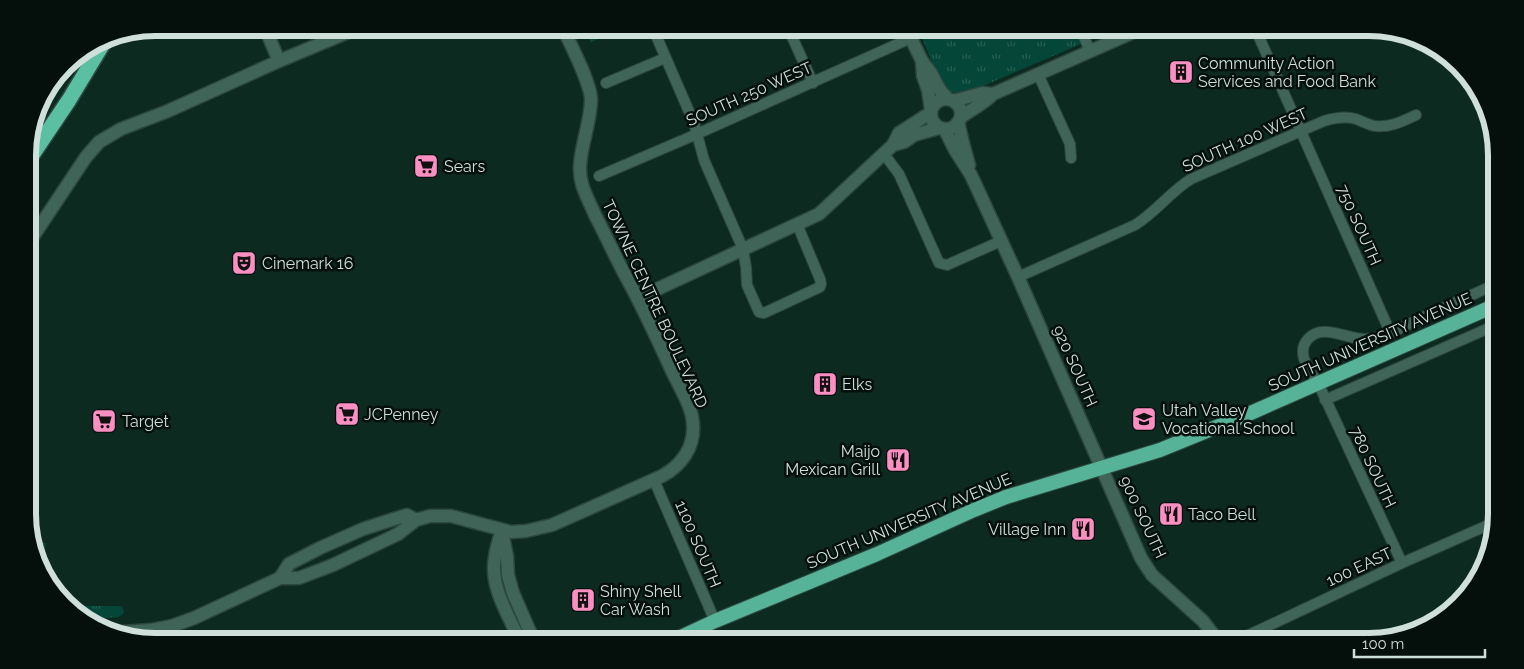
<svg xmlns="http://www.w3.org/2000/svg" width="1524" height="669" viewBox="0 0 1524 669" font-family="Raleway,sans-serif">
  <defs>
    <pattern id="grass-tufts" width="24" height="20" patternUnits="userSpaceOnUse" patternTransform="scale(1.25)"><rect width="24" height="20" fill="#044637"/><path d="M3 7l-1-3M5 7V3M7 7l1-3M15 17l-1-3M17 17v-4M19 17l1-3" fill="none" stroke="#286053"/></pattern>
  </defs>
  <rect width="100%" height="100%" fill="#0d2a21"/>
  <path fill="url(#grass-tufts)" d="M585,28H625L591,42Z
    M918,28H1074L1081,44L969,92C961,94 954,95 947,89C938,81 924,41 918,28Z
    M33,541L46,543L43,566Z
    M73,606H119L122,607L124,612L122,615L118,617L91,619Z"/>
  <g fill="none" stroke-linecap="round" stroke-linejoin="round">
    <defs>
      <path id="minor" d="M666,28L655,33L694,123L704,160L743,249L746,267L747,285L759,312L764,313L820,287L821,284L820,279L797,224
        M788,28L813,83
        M1080,28L1090,51
        M1255,28L1390,332
        M1038,74L1070,144L1071,158
        M606,83L665,58
        M884,154L899,174L939,263L947,265L1001,241
        M599,176L697,134L911,38
        M1018,277L1135,225C1156,212 1170,192 1191,179L1324,121C1334,118 1345,116 1356,119C1362,121 1368,125 1375,126C1390,128 1403,121 1416,115
        M1491,327L1496,338
        M1325,400L1496,325
        M654,480L715,621
        M1402,563L1318,383C1310,371 1295,353 1308,339C1323,322 1347,340 1366,339C1384,338 1403,327 1419,319C1445,307 1470,296 1496,284
        M1236,641L1402,563L1495,522"/>
      <path id="tertiary" d="M265,28L279,61
        M906,28L922,61L931,73L940,90L948,99
        M922,61L923,76L928,90L931,110
        M931 114a15 15 0 1 1 30 0a15 15 0 1 1-30 0Z
        M953,101L983,93L993,94
        M960,118C971,109 984,104 993,94L1143,28
        M958,122L963,143L969,165
        M945,130L955,150L971,175L1018,277L1141,558L1152,575L1203,621L1218,641
        M893,145L904,142L914,135L939,128
        M28,244L86,157L99,142L121,129L168,111L279,61L358,28
        M638,298L819,214L893,145L899,133L930,113
        M502,530C499,539 496,548 495,557C489,586 509,616 520,641
        M502,532L507,556L508,575L513,593L534,641
        M280,578H299L333,565L398,534L416,520
        M110,633L151,630L172,626L194,618L280,578L289,564L320,548L363,529L394,519L407,515L416,520L430,516H451L511,532L526,531L552,525L662,476C681,466 695,447 693,424C692,406 680,388 672,371C657,338 642,305 624,273C614,254 605,234 595,215C591,205 585,195 582,184C574,159 592,124 591,98C589,79 571,46 563,28"/>
      <path id="trunk" d="M672,641L715,621L877,554L974,510L1006,497L1160,450L1246,415L1496,305"/>
      <path id="motorway" d="M28,161L69,100L107,37"/>
    </defs>
    <use href="#minor" stroke="#2c473e" stroke-width="12"/>
    <use href="#tertiary" stroke="#2c473e" stroke-width="15"/>
    <use href="#trunk" stroke="#2c473e" stroke-width="16"/>
    <use href="#motorway" stroke="#2c473e" stroke-width="18"/>
    <use href="#minor" stroke="#406558" stroke-width="10"/>
    <use href="#tertiary" stroke="#406558" stroke-width="12"/>
    <use href="#trunk" stroke="#57b397" stroke-width="14"/>
    <use href="#motorway" stroke="#5ac0a1" stroke-width="15"/>
  </g>
  <defs>
    <symbol id="building-square" viewBox="-11 -11 22 22"><rect x="-9" y="-9" width="18" height="18" rx="4" fill="#fc8fc2" stroke="#05100c"/><path d="M-4-6H4V6H1V3H-1V6H-4ZM-2.5-4.3h1.7v1.8h-1.7ZM.8-4.3h1.7v1.8H.8ZM-2.5-1h1.7V.8h-1.7ZM.8-1h1.7V.8H.8Z" fill="#111"/></symbol>
    <symbol id="supermarket-square" viewBox="-11 -11 22 22"><rect x="-9" y="-9" width="18" height="18" rx="4" fill="#fc8fc2" stroke="#05100c"/><path d="M-6-5.5h2.5l.6 2H6L4.5 2H-2.5L-4.4-4H-6ZM-1.5 3.2a1.3 1.3 0 1 0 .1 0ZM3 3.2a1.3 1.3 0 1 0 .1 0Z" fill="#111"/></symbol>
    <symbol id="theatre-square" viewBox="-11 -11 22 22"><rect x="-9" y="-9" width="18" height="18" rx="4" fill="#fc8fc2" stroke="#05100c"/><path d="M-5-5.5Q0-4 5-5.5V0Q5 5 0 6Q-5 5-5 0ZM-3.3-2.5H-1v1.5H-3.3ZM1-2.5H3.3v1.5H1ZM-2.8 1Q0 5.5 2.8 1Z" fill="#111"/></symbol>
    <symbol id="school-square" viewBox="-11 -11 22 22"><rect x="-9" y="-9" width="18" height="18" rx="4" fill="#fc8fc2" stroke="#05100c"/><path d="M0-5L7-2L0 1L-7-2ZM-4 1L0 2.5L4 1V4Q0 6-4 4Z" fill="#111"/></symbol>
    <symbol id="restaurant-square" viewBox="-11 -11 22 22"><rect x="-9" y="-9" width="18" height="18" rx="4" fill="#fc8fc2" stroke="#05100c"/><path d="M-5-6h1v4h1v-4h1v4h1v-4h1v5L-1.5 .5V6h-2V.5L-5-1ZM5-6V6H3V1.5H1.5Q1.5-4 5-6Z" fill="#111"/></symbol>
  </defs>
  <g fill-rule="evenodd">
    <use href="#building-square" x="1167" y="58" width="28" height="28"/>
    <use href="#supermarket-square" x="412" y="152" width="28" height="28"/>
    <use href="#theatre-square" x="230" y="249" width="28" height="28"/>
    <use href="#building-square" x="811" y="370" width="28" height="28"/>
    <use href="#supermarket-square" x="333" y="400" width="28" height="28"/>
    <use href="#school-square" x="1130" y="405" width="28" height="28"/>
    <use href="#supermarket-square" x="90" y="407" width="28" height="28"/>
    <use href="#restaurant-square" x="884" y="446" width="28" height="28"/>
    <use href="#restaurant-square" x="1157" y="500" width="28" height="28"/>
    <use href="#restaurant-square" x="1069" y="515" width="28" height="28"/>
    <use href="#building-square" x="569" y="586" width="28" height="28"/>
  </g>
  <g text-anchor="middle" dominant-baseline="central" stroke-width="5" stroke-linejoin="round" paint-order="stroke">
    <g font-size="16" fill="#cfdfd9" stroke="#05100c" text-anchor="start">
      <text x="1198" y="63">Community Action<tspan x="1198" dy="18">Services and Food Bank</tspan></text>
      <text x="444" y="166">Sears</text>
      <text x="262" y="263">Cinemark 16</text>
      <text x="842" y="384">Elks</text>
      <text x="1162" y="410">Utah Valley<tspan x="1162" dy="18">Vocational School</tspan></text>
      <text x="364" y="414">JCPenney</text>
      <text x="122" y="421">Target</text>
      <text x="880" y="451" text-anchor="end">Maijo<tspan x="880" dy="18">Mexican Grill</tspan></text>
      <text x="1188" y="514">Taco Bell</text>
      <text x="1066" y="529" text-anchor="end">Village Inn</text>
      <text x="600" y="591">Shiny Shell<tspan x="600" dy="18">Car Wash</tspan></text>
    </g>
    <g font-size="16" fill="#cfdfd9" stroke="#05100c">
      <text transform="translate(749 94) rotate(-24)">SOUTH 250 WEST</text>
      <text transform="translate(1245 140) rotate(-24)">SOUTH 100 WEST</text>
      <text transform="translate(1359 225) rotate(66)">750 SOUTH</text>
      <text transform="translate(655 304) rotate(65)">TOWNE CENTRE BOULEVARD</text>
      <text transform="translate(1370 342) rotate(-24)">SOUTH UNIVERSITY AVENUE</text>
      <text transform="translate(1075 366) rotate(66)">920 SOUTH</text>
      <text transform="translate(1373 467) rotate(65)">780 SOUTH</text>
      <text transform="translate(1143 517) rotate(65)">900 SOUTH</text>
      <text transform="translate(909 521) rotate(-23)">SOUTH UNIVERSITY AVENUE</text>
      <text transform="translate(698 544) rotate(67)">1100 SOUTH</text>
      <text transform="translate(1359 567) rotate(-25)">100 EAST</text>
    </g>
  </g>
  <path d="M0 0H1524V669H0ZM155 36H1369A119 119 0 0 1 1488 155V514A119 119 0 0 1 1369 633H155A119 119 0 0 1 36 514V155A119 119 0 0 1 155 36Z" fill="#05100c" fill-rule="evenodd"/>
  <path fill="none" stroke="#cfdfd9" stroke-width="6" d="M155 36H1369A119 119 0 0 1 1488 155V514A119 119 0 0 1 1369 633H155A119 119 0 0 1 36 514V155A119 119 0 0 1 155 36Z"/>
  <path d="M1354 649v8h131v-8" fill="none" stroke="#cfdfd9" stroke-width="2.5"/>
  <text x="1362" y="649" font-size="15" fill="#cfdfd9" stroke="#05100c" stroke-width="4" paint-order="stroke">100 m</text>
</svg>
